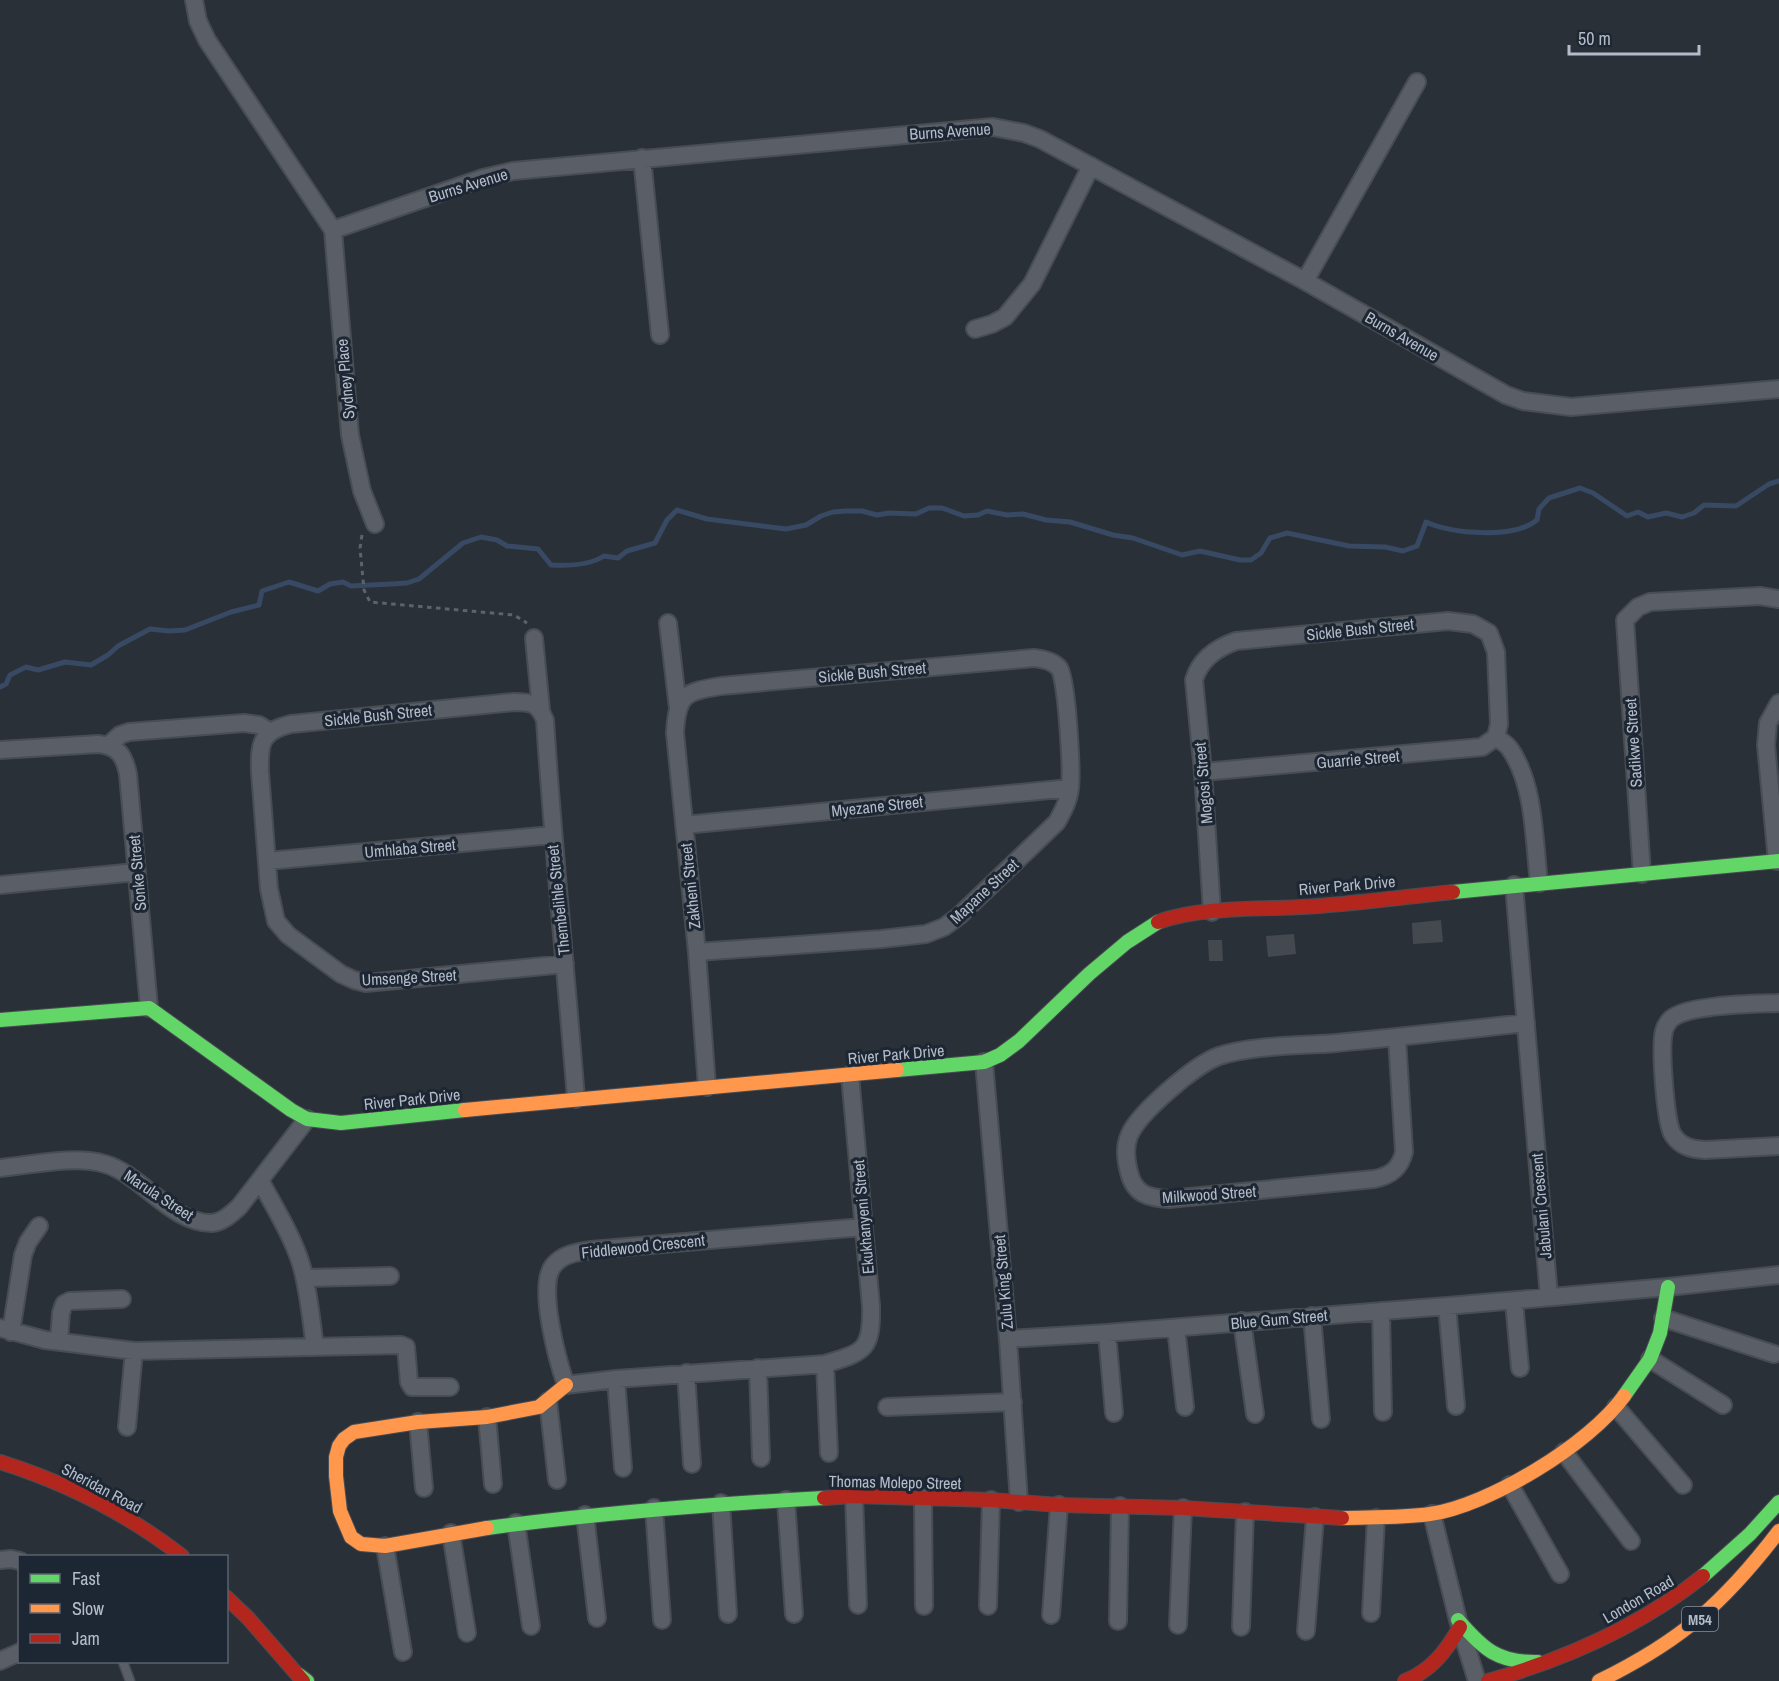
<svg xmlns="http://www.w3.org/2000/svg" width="1779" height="1681" viewBox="0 0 1779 1681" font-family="'Archivo Narrow',sans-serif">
  <rect width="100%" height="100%" fill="#2a3038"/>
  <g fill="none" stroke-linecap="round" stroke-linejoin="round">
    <path stroke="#384963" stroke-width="5" d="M0,687L6,684L10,675L26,667L38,670L65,662L91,665L108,655L118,646L150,629L169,631L185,630L231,612L259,605L262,591L289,582L318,591L330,584L343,582L351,586L391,584L407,583L419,579L463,543L481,537L497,540L507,546L538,549L551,565C568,566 590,565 604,556L618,558L627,551L655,543L667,520L677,510L707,519L786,529L806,525L821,516L833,512L846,511H862L877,515L889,513L916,514L929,508H942L964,516L978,515L987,511L1007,515L1023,514L1046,520L1070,522L1113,535L1133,538L1182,555L1200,551L1240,560H1251L1261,553L1270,538L1287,533L1349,546L1385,547L1403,551L1417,546L1426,522C1453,534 1514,539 1537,520L1539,509L1549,498L1580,488L1593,493L1627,516L1638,512L1648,517L1666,513L1682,517L1694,513L1704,505L1736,506L1769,484L1779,481"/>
  </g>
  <path fill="#444950" d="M1441,920L1443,942L1413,944L1412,923Z
    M1294,934L1296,954L1268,957L1266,936Z
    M1208,940H1222L1223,961H1209Z"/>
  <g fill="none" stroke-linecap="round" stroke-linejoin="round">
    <defs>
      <path id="lane" d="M123,1662L130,1681"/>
      <path id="street" d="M194,0L198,21L207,40L333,230L350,435L362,491L375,524
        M642,158L660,335
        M333,230L483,178L513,171L993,127L1024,133L1040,139L1305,281L1506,395L1523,401L1571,407L1779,389
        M1305,281L1417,82
        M975,329L992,324L1005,317L1032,284L1091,166
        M668,623L678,708
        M534,638L541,710
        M1496,737C1501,741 1507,744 1510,749C1535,785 1534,841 1539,883
        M109,745L120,735L129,732L244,723L259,725L270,732
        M0,750L98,744C118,746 124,755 128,774L149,1008
        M1203,772L1482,747L1496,737L1499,724L1496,652L1489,633L1473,624L1448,621L1236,641C1216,648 1200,659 1194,680L1203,772L1212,912
        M684,825L1070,788
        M267,861L552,835
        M1777,861L1766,745L1768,723L1779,703
        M1642,874L1625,620L1638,607L1650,602L1760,596L1779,599
        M0,885L136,872
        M1514,885L1549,1297
        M697,952L881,939L926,934L944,927L959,916L1057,822C1063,811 1069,800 1070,788C1072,772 1067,677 1059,668C1053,661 1044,659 1034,658L721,686C685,692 677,694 675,733L697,952L707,1087
        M565,964L366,983L354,980L341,974L288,935L276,921L269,889L260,772C259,743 261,731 291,724L514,702C531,702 538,703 545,720C553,846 566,972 576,1099
        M1779,1003C1755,1004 1688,1004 1671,1019C1668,1022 1665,1027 1664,1031C1660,1046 1665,1123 1673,1135C1681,1147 1692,1149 1705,1150L1779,1146
        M1397,1038L1404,1152C1400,1169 1390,1176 1374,1179L1169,1199C1148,1198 1134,1194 1129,1172C1126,1160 1124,1148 1129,1136C1138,1113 1196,1064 1219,1056C1252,1045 1301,1046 1336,1043C1400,1037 1463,1030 1526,1023
        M984,1062L1008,1339L1019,1502
        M850,1075L871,1306C872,1351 864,1352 825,1364L616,1379L566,1385C558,1362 537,1286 553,1266C562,1254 577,1252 591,1250L863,1227
        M0,1168C32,1165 74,1155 105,1164C141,1174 172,1224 212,1223C223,1222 231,1214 239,1207L307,1119
        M260,1180C274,1207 292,1235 301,1264C309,1291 311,1320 315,1347
        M305,1278L390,1276
        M1514,1301L1520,1368
        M1447,1306L1456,1406
        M1381,1311L1383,1412
        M1312,1316L1321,1419
        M1663,1318L1774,1354
        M1242,1321L1255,1414
        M0,1328L45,1340L134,1351L401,1345L406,1347L409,1382L412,1387H450
        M1176,1328L1185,1407
        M11,1332L23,1255L28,1242L39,1226
        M1107,1333L1114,1413
        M1008,1339L1107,1333L1447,1306L1668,1287L1779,1275
        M59,1342L61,1313L64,1304L70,1301L122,1299
        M1650,1359L1723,1405
        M825,1364L829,1453
        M758,1368L761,1458
        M686,1373L692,1464
        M616,1379L623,1468
        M548,1401L557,1480
        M887,1407L1013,1402
        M1616,1407L1683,1485
        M487,1417L493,1484
        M418,1422L424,1488
        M127,1427L134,1351
        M1564,1452L1631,1541
        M1510,1485L1560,1574
        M854,1496L858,1605
        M923,1498L924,1606
        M786,1500L794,1614
        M721,1503L728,1614
        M654,1508L662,1620
        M1432,1514L1458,1620L1477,1681
        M585,1515L597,1618
        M516,1523L531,1626
        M451,1533L467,1633
        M385,1546L403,1652
        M0,1560L11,1559L20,1561
        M988,1606L991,1500
        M1371,1613L1376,1518
        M1051,1615L1059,1505
        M1118,1621L1120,1506
        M1178,1625L1183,1508
        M1241,1627L1245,1512
        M1306,1631L1315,1517
        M0,1661L20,1652"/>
      <path id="fast" d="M1453,892L1779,861
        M0,1020L149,1008L291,1110L307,1119L341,1123L465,1110
        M897,1070L984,1062L1000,1055L1019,1041L1089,974L1127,942L1158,922
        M1624,1396L1650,1359L1660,1333L1668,1287
        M487,1528C600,1513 711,1504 824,1498
        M1703,1576L1750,1534L1779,1502
        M1458,1620C1483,1649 1498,1663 1538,1662
        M299,1675L307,1681"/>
      <path id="slow" d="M465,1110L897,1070
        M1342,1518C1371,1517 1401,1518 1430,1514C1488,1506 1590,1444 1624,1396
        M487,1528L385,1546L361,1544L351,1537L340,1511L336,1476V1457L339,1446L344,1439L354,1432L418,1422L487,1417L539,1407L566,1385
        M1599,1681C1681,1641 1724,1603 1779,1531"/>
      <path id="jam" d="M1158,922C1199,907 1259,909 1303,907C1353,904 1403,897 1453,892
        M0,1462C67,1483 126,1513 182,1556
        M824,1498L854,1496L991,1500L1059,1505L1183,1508L1342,1518
        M226,1597L248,1618L303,1681
        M1405,1681C1432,1670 1446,1651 1460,1627
        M1488,1681C1566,1659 1639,1627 1703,1576"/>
    </defs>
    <use href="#lane" stroke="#484c53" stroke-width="11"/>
    <use href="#street" stroke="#484c53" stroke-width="20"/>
    <use href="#fast" stroke="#484c53" stroke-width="16"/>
    <use href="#slow" stroke="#484c53" stroke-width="16"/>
    <use href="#jam" stroke="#484c53" stroke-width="16"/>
    <path stroke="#5d636a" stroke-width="3" stroke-dasharray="4.5 4.5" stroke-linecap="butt" d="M362,535L360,548L364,590L370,602L514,615L527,623"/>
    <use href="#lane" stroke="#5a5e66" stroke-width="8"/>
    <use href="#street" stroke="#5a5e66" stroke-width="16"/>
    <use href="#fast" stroke="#63d668" stroke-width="14"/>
    <use href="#slow" stroke="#ff974d" stroke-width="14"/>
    <use href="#jam" stroke="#b3261e" stroke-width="14"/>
  </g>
  <g text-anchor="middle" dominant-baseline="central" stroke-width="6" stroke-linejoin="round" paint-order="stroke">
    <rect fill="#1d2633" stroke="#878f9c" stroke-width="1.5" x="1682" y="1607" width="36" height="24" rx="4.5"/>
    <g font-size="15" font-weight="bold" fill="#b4bcc9">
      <text x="1700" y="1619">M54</text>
    </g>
    <g font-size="16" fill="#b4bcc9" stroke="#1d2633">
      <text transform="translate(950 131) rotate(-4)">Burns Avenue</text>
      <text transform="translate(468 185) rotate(-17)">Burns Avenue</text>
      <text transform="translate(1402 336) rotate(30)">Burns Avenue</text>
      <text transform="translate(345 379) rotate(-95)">Sydney Place</text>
      <text transform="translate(1360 629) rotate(-6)">Sickle Bush Street</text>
      <text transform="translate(872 672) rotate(-5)">Sickle Bush Street</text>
      <text transform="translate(378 715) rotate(-6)">Sickle Bush Street</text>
      <text transform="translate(1633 743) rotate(-94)">Sadikwe Street</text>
      <text transform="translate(1358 759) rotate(-5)">Guarrie Street</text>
      <text transform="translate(1203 783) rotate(-95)">Mogosi Street</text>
      <text transform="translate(877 806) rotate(-6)">Myezane Street</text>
      <text transform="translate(410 848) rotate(-5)">Umhlaba Street</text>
      <text transform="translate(137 873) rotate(-95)">Sonke Street</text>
      <text transform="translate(1347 885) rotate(-5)">River Park Drive</text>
      <text transform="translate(690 886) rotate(-96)">Zakheni Street</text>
      <text transform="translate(984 891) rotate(-43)">Mapane Street</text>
      <text transform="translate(558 900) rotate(-96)">Thembelihle Street</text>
      <text transform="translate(409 977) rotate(-3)">Umsenge Street</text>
      <text transform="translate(896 1054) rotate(-5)">River Park Drive</text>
      <text transform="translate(412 1099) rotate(-6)">River Park Drive</text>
      <text transform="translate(1209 1194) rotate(-4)">Milkwood Street</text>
      <text transform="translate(159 1195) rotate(33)">Marula Street</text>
      <text transform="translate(1541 1206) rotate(-95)">Jabulani Crescent</text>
      <text transform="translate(863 1217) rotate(-95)">Ekukhanyeni Street</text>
      <text transform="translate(643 1246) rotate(-6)">Fiddlewood Crescent</text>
      <text transform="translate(1003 1282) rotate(-95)">Zulu King Street</text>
      <text transform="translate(1279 1319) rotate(-5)">Blue Gum Street</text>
      <text transform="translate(895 1482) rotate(1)">Thomas Molepo Street</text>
      <text transform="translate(102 1488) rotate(28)">Sheridan Road</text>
      <text transform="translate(1638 1599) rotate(-30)">London Road</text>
    </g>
  </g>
  <rect x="18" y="1555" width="210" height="108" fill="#1d2633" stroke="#59626f" stroke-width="1.5"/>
  <rect x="30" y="1574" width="30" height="9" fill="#63d668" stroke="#59626f" stroke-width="1.5"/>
  <text x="72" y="1585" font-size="18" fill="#b4bcc9">Fast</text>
  <rect x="30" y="1604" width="30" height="9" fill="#ff974d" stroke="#59626f" stroke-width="1.5"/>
  <text x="72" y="1615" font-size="18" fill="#b4bcc9">Slow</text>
  <rect x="30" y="1634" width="30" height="9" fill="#b3261e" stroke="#59626f" stroke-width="1.5"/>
  <text x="72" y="1645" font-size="18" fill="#b4bcc9">Jam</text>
  <path d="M1569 45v9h130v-9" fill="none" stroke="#b4bcc9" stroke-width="3"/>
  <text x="1578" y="45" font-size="18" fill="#b4bcc9" stroke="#1d2633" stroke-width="4.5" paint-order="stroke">50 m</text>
</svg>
